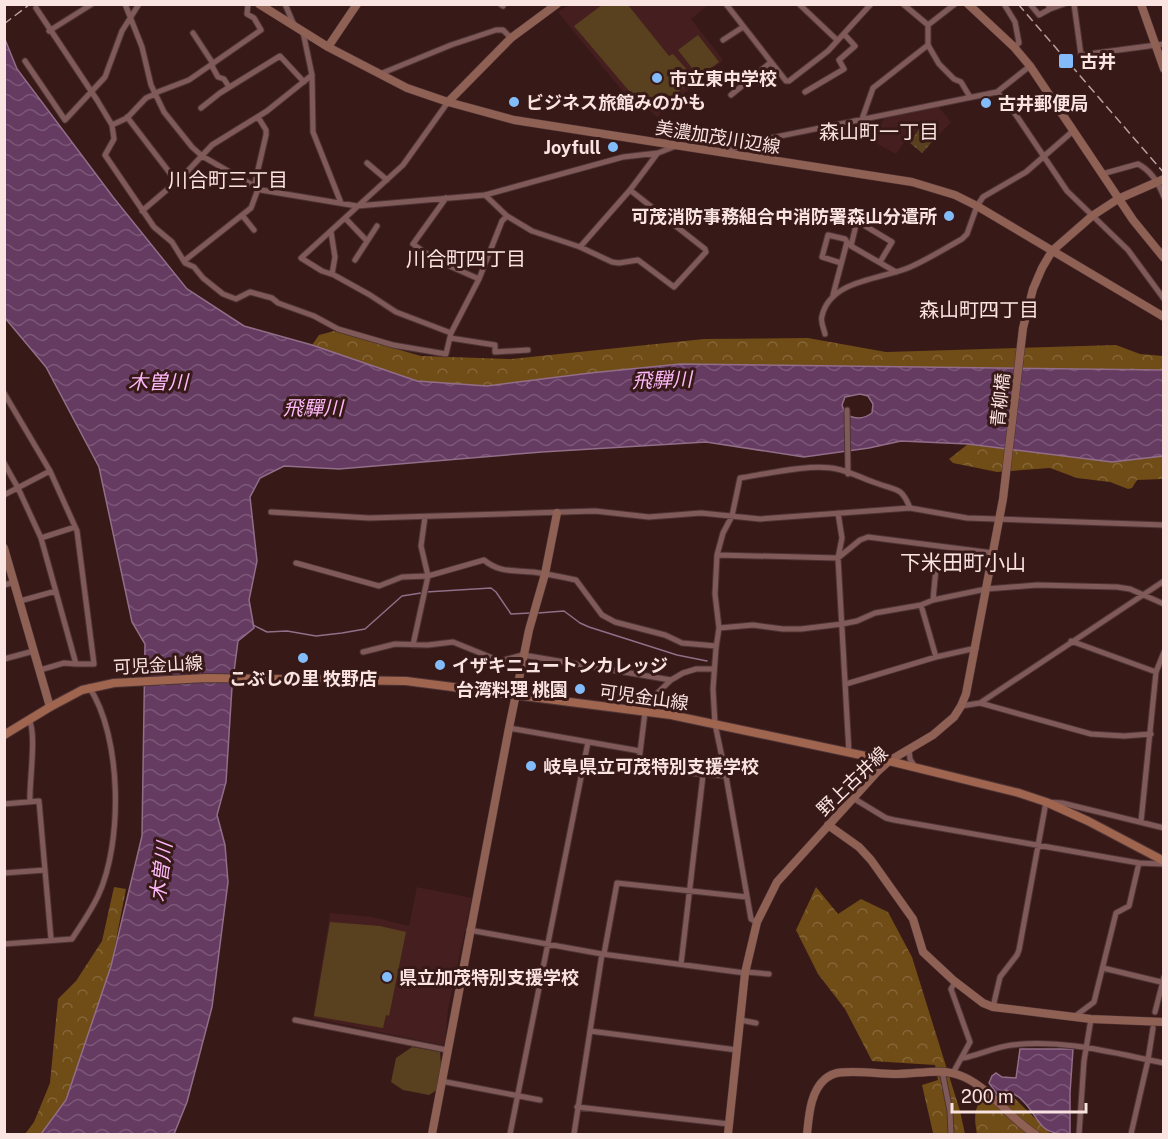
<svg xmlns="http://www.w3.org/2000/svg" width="1168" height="1139" viewBox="0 0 1168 1139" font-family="'Public Sans','Noto Sans JP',sans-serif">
  <defs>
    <pattern id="green-dots" width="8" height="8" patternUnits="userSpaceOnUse" patternTransform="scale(1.5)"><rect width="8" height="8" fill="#59411f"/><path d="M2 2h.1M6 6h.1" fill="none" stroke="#725c3f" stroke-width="1.8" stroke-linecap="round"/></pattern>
    <pattern id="forest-crowns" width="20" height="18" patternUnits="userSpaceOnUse" patternTransform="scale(1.5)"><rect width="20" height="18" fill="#704c16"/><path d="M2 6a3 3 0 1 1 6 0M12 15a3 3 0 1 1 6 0" fill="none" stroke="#856638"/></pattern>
    <pattern id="water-waves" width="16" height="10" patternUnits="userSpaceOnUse" patternTransform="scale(1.5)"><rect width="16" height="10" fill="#653b62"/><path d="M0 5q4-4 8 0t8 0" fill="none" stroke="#7c5778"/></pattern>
  </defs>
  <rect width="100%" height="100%" fill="#371918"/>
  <path fill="#451f1f" d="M569,5H708L691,19L723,60L657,117L635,97L628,98L558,12Z
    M938,106L951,122L923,153L906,140L896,154L866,138L884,120L882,117Z
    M417,887L472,898L448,1009L445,1042L442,1045L313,1018L330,913L372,917L409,926Z"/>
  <path fill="url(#green-dots)" d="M923,123L937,136L922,153L910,143Z"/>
  <path fill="url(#forest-crowns)" d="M334,331L421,356L511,359L704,339L808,338L886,352L1116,345L1140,354L1163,356L1164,370L680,364L590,373L487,386L417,381L312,345L319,335Z
    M968,444L1112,462L1163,456V479L1137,480L1132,488L1128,489L1110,482L1077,478L1050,468L997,472L953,463L949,459Z
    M114,887L126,889L111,966L66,1100L41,1134H25L34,1122L50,1083L58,999L76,981L102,941Z
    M816,887L838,914L861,899L888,912L912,957L960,1111L965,1134L933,1133L922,1085L938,1080L935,1065L872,1061L845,1009L818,974L796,930Z
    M1005,1089L1051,1134H977C975,1123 973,1112 980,1101L997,1098Z"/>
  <path fill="#59411f" d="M602,5H628L669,56L673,54L689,72L690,82L658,109L645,104L634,93L630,92L574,26Z
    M698,35L719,62L699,77L678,50Z
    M330,922L380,926L406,932L389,1016L386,1015L383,1028L314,1016Z
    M412,1047L440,1052L441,1066L437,1090L429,1095L403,1090L391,1082L396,1058Z"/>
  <path fill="url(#water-waves)" stroke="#926e88" stroke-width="1.5" fill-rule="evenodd" d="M4,37L17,69L113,197L187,289L244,326L312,345L417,381L487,386L590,373L680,364L1163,370V456L1112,462L968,444L901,441L869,448L804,457L706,442L542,452L339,469L284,466L260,478L250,497L257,561L249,600L254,628L238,641L232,687L226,782L217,815L225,845L228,882L212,1007L187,1102L174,1134H41L66,1100L111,966L142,836L145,644L132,622L99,467L46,367L5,318ZM860,394L868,396L873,404L872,413C862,420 855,419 845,414L842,405L845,397Z
    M1020,1049H1073L1070,1093V1134C1036,1135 1041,1118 1022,1100C1018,1095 1011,1093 1006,1090L999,1097L989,1083L992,1076L996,1073L1002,1077L1016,1078Z"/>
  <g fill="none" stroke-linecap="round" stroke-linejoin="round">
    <path stroke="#926e88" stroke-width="1.5" d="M426,592L491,588L496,592L511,614L530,613
      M538,613L564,611L580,623L589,627L677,655L707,661
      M253,625L267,632L287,631L316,636L342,633L365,629L402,596L421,593"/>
    <defs>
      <path id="street" d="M125,4L142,47L151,85L164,112L192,147L202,156L261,190L357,206L485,195L623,157L658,153L676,146
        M285,4L294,25
        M500,4L503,6
        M726,4L786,81H789L828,51L871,4
        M799,4L837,40
        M903,4L928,25V45L939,64L954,79L961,82L970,97
        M1004,4L1015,22L1019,43L1014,47
        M1030,4L1039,15L1050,9
        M1048,4L1050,9L1064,4
        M1074,4L1081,55L1164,44
        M36,8L97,100L112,125L127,118L146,98L155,94
        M928,25L955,4
        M49,31L92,4
        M303,32L312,75L313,132L341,203
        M193,33L212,62L213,68L218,77L224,79L229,87
        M723,40L743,27
        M25,61L65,120L105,77L122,31L139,4
        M380,74L451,45L496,30H503L511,38
        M805,92L844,69L839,60L855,46L844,34
        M997,92L1014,112L1067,191L1128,250L1164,299
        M155,93L189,80L261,30L254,18L247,14L248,4
        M731,95L771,62
        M448,102L403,165L301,258L322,271L334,275L370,295L396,312L451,333
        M201,108L220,93L280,56L304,82
        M127,117L176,181
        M862,119L873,88L928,45
        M112,125L114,139L105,155L154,227L172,242L185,263L194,267L203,278L223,294L236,299L250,292L272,298L278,303L314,316L338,329L393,345L446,354L451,333L479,279L502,221L507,216
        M722,152L756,141L997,92L1030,66
        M367,163L387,180
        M1102,174L1138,164C1150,170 1159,184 1164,197
        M254,187L266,135V130L258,117
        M485,195L507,216L532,231L580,247L612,262L619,263L638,260L674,287L706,252L705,249L630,190
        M446,198L413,244L436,260L479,279
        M142,211L183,176L212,145L267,111L312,75
        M242,215L254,230
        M345,218L367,241
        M331,232L335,257L332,274
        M580,247L630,190L657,154
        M355,260L377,226
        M184,261L251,208L258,189
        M880,262L892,242L857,221L851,246L896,272
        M833,295L847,242L845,239L828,235L822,257L841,263
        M825,334C824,329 820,321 822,316C830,280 881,279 908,268C927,260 944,249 962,239L967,234L977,206L983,197L1026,172L1073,131
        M450,338L495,345V352L528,350
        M4,393L50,471
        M847,410L848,474
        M4,463L18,488L41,538L76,664H94L77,531L50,471L4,495
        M271,512L369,518L595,511L649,517L701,513L760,519L910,508L967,518L1164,525
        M838,513L842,538L838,558L849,753
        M41,538L75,527
        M717,555L838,558L860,540L868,537L993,553
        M296,563L379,586L402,577L428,576L484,560C499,573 515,570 533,572C548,574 562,577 576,580L602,615L615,622L665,635L682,643L716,646
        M4,585L15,582
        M933,600L937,557
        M20,601L56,591
        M921,605L936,657
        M719,628L753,625L783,629H801L842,624L857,621L875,613L921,605L933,600L986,589L1037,585L1117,587L1130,589L1164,604
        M1071,641L1156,672
        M413,645L428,576L421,546L425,517
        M363,652L395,644L428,645L453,642L500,661L523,655L671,680
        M4,659L34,651
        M713,669H696L683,673L671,680L646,704L638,769L726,776
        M40,670L64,663L76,664
        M846,684L936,657L976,648
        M980,703L1091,734L1124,736L1151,734
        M961,706L980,703L1164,581
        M29,720C37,733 29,783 30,801
        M509,728L640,751
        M909,750L910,759L915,767
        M853,798L886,818L894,820L1139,863L1164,864
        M4,804L39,801L51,939
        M1141,822L1156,672L1164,652
        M4,873L45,870
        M757,922L751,919L726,776L715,724L713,689L716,648L719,628L715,594L717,555L723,533L732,516L740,478C766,474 812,463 837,469C848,471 864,479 876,483C897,491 901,486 910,508
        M469,930L602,954L745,973
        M4,944L72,939C81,925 91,911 98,896C123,843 122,736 89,687
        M604,954L617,883L747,897
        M681,964L703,775
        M1103,968L1161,982
        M746,972L769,974
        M953,980L954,984L951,989L970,1042L953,1073
        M993,1007L1000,977L1017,955L1019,950L1046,802L1062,803L1164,828
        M1155,1012L1164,977
        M1074,1017L1094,1002L1116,913L1129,906L1139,863
        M295,1020L447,1050
        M740,1020L756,1023
        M590,1031L737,1050
        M963,1058C979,1055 995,1047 1012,1045C1064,1039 1113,1053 1164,1063
        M942,1071L950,1111L951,1134
        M441,1081L540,1100
        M577,1107L729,1124
        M510,1134L588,742
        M574,1134L602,954
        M1079,1134L1084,1061L1091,1019
        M1131,1134L1148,1060L1153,1028"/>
      <path id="secondary" d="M259,4L328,47L407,88L448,102L514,120L912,182L955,195L977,206L1164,317
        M968,4L1014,47L1030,66L1133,220L1164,258
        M1141,4L1164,69
        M328,47L357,4
        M448,102L511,38L557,4
        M4,548L50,707
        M828,825L859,847L871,860L913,919L923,952L953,980L983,1003L993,1007L1091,1019L1164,1022
        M432,1134L509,728L529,630L545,574L557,513
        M728,1134L745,973L757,922L777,882L877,772L889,761L933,735L954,717L961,706L966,694L1003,499L1023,328L1033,289L1042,268L1052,251L1092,216L1118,199L1164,179
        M807,1134C809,1116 810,1092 825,1079C829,1076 832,1074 837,1073C856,1070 878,1074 897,1074C919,1074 943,1067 964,1077C992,1090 1010,1119 1035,1134"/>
      <path id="primary" d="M4,735L50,707L82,690L114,683L206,678L406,681L671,715L889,761L1019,793L1046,802L1088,821L1164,861"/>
    </defs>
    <use href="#street" stroke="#4e3435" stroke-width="7"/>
    <use href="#secondary" stroke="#4e3435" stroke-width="9"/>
    <use href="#primary" stroke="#4e3435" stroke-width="10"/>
    <use href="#street" stroke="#7f5a59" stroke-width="5"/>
    <use href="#secondary" stroke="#8f6054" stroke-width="8"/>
    <use href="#primary" stroke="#9f654f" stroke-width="8"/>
    <path stroke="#b9a09e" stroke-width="1.5" stroke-dasharray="9 4.5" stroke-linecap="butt" d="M1018,4L1164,173
      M4,24L30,4"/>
  </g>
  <g fill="#82bcfa" stroke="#371918" stroke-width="2">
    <rect x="1058" y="53" width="16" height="16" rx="3"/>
    <circle cx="657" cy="78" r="6"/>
    <circle cx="514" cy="102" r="6"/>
    <circle cx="986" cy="103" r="6"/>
    <circle cx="613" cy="147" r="6"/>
    <circle cx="949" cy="216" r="6"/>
    <circle cx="303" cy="658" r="6"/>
    <circle cx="440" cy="665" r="6"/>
    <circle cx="580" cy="689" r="6"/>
    <circle cx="531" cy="766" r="6"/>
    <circle cx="387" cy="977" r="6"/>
  </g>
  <g text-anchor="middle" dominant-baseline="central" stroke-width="6" stroke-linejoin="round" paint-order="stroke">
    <g font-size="18" font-weight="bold" fill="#fae4e2" stroke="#371918" text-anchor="start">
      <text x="1080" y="61">古井</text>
      <text x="669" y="78">市立東中学校</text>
      <text x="526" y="102">ビジネス旅館みのかも</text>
      <text x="998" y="103">古井郵便局</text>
      <text x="601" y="147" text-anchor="end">Joyfull</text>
      <text x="937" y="216" text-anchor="end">可茂消防事務組合中消防署森山分遣所</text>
      <text x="452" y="665">イザキニュートンカレッジ</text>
      <text x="303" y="678" text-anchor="middle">こぶしの里 牧野店</text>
      <text x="568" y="689" text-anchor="end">台湾料理 桃園</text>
      <text x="543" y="766">岐阜県立可茂特別支援学校</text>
      <text x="399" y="977">県立加茂特別支援学校</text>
    </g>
    <g font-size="18" fill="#fae4e2" stroke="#371918">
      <text transform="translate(718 137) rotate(9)">美濃加茂川辺線</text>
      <text transform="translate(1000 400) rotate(-84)">青柳橋</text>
      <text transform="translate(158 665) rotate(-3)">可児金山線</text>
      <text transform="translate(644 697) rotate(8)">可児金山線</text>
      <text transform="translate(852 781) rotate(-44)">野上古井線</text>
    </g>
    <g font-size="20" fill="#fae4e2" stroke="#371918">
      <text x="879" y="132">森山町一丁目</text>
      <text x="228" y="180">川合町三丁目</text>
      <text x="466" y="259">川合町四丁目</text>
      <text x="979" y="310">森山町四丁目</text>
    </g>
    <g font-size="20" font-style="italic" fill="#fdb8f8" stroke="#371918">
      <text transform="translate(662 380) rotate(-2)">飛騨川</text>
      <text x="158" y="382">木曽川</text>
      <text x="313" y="408">飛驒川</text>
      <text transform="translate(161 872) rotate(-83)">木曽川</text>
    </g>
    <g font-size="21" fill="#fae4e2" stroke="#371918">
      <text x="963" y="562">下米田町小山</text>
    </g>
  </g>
  <rect width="1168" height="1139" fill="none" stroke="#fae4e2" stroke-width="12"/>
  <path d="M952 1103v9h134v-9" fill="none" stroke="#fae4e2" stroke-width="3"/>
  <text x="961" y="1103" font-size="18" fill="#fae4e2" stroke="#371918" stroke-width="4.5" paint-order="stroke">200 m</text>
</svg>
